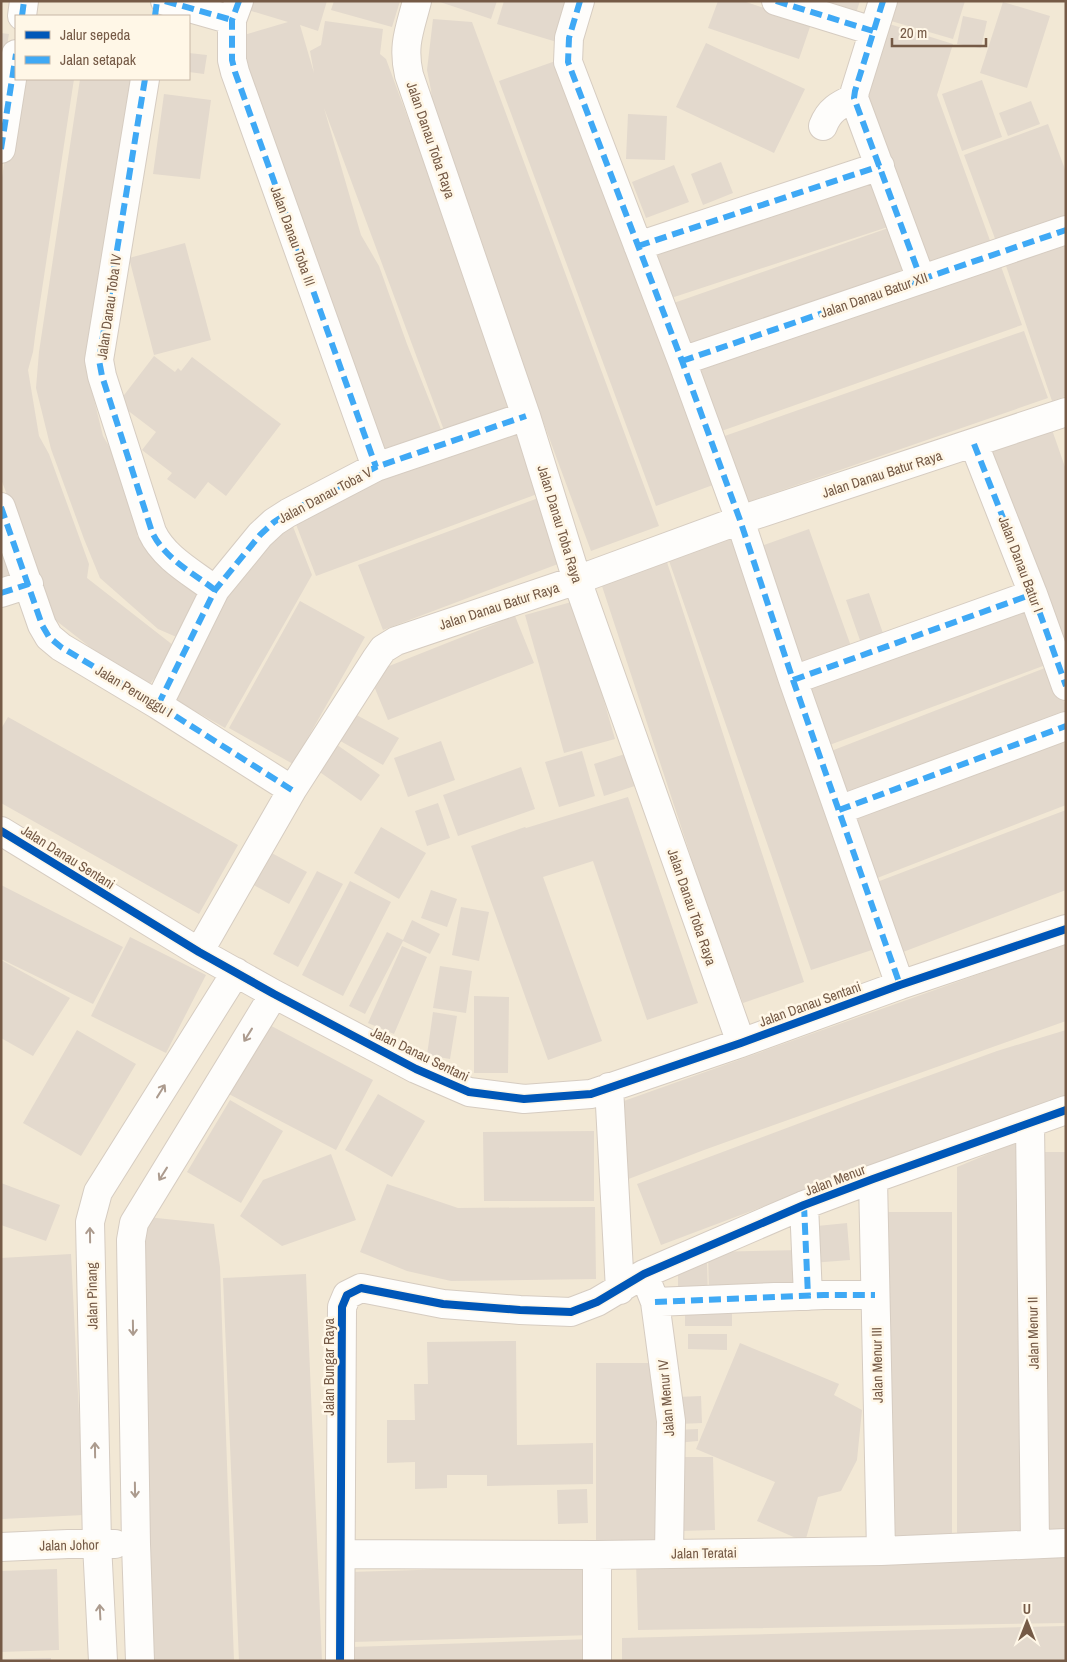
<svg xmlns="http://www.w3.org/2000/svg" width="1067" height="1662" viewBox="0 0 1067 1662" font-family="'Archivo Narrow',sans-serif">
  <rect width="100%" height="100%" fill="#f6f1e6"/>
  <path fill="#f2e8d5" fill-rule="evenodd" d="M1,1H1066V1661H1ZM16,16H189V79H16Z"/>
  <path fill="#e3d9cd" d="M251,1H327L318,31L300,25L314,73L310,51L321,45L325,21L383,29L380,54L386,59L515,408L445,433L324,108L361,235L379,266L407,344L442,432L378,457L237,37L288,22L248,10Z
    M334,1H400L392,27L331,10Z
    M437,1H497L491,19Z
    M504,1H573L560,43L497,24Z
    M718,1H743L811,24L799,59L708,28Z
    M808,1H860L855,16Z
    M897,1H965L953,39L891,21Z
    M1003,2L1050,16L1027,88L980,73Z
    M963,16L987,21L981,48L957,44Z
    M433,19L472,22L659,526L591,551L436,132L431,90L427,70Z
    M883,22L953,44L937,95L992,246L924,270L865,102Z
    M1,33L9,34L2,77H1Z
    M706,43L805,89L774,153L676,107Z
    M189,53L207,55L204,74L189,72Z
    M564,58L721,482L656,506L499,81Z
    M17,79H74L36,329L33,352L28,370L39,436L49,454L89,564L87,578L178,649L145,690L54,619L1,479V184Z
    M80,79H134L88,375L103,436L114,455L137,521V536L195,588L210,589L181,639L158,629L100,578L84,539L51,449L36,388L39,352Z
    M982,80L1002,137L962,151L942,94Z
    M164,94L211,100L200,179L153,174Z
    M1031,101L1040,124L1008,136L999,113Z
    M628,114L667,116L665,160L626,159Z
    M1048,124L1066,172V219L997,244L964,155Z
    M721,162L733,193L703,205L691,174Z
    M674,165L689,202L646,218L632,182Z
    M879,170L897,224L665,300L647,247Z
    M897,225L914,272L685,352L668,305Z
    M1066,236V396L1052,401L1003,257Z
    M185,243L211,340L154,355L129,258Z
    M998,258L1022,325L713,434L688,368Z
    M1024,331L1048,398L739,505L716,439Z
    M154,356L175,372L178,368L181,371L192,357L281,424L226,496L208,482L195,499L167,479L172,473L142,450L156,432L118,403Z
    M1049,421L1066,470V672L985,443Z
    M516,428L540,493L316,576L292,514Z
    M541,497L566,561L383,630L358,565Z
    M290,519L312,575L225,728L167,695L242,565Z
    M809,529L852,649L799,667L756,548Z
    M734,532L878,948L811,970L667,555Z
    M1,534L16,577L1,582Z
    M665,556L804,982L743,1003L715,930L599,577Z
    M869,593L885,639L862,646L846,600Z
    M300,601L365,637L293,764L229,728Z
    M575,601L615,739L564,753L525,615Z
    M1029,604L1051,663L824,747L802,688Z
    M515,616L534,663L388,720L369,674Z
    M1050,666L1066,706V720L846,804L826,753Z
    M351,712L399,738L383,765L335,738Z
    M8,717L238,845L199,914L1,803V729Z
    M1060,732L1066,747V805L872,880L847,815Z
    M441,741L455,780L408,797L394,758Z
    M333,742L380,775L361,801L314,768Z
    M582,751L595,796L559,807L545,762Z
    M631,752L641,784L604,796L594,764Z
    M521,767L535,809L458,836L443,795Z
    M628,797L698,1003L647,1020L593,861L543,877L602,1041L548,1060L471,846L525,827L526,828Z
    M438,803L450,838L427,846L415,811Z
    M1066,810V890L903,952L877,882Z
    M381,827L426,853L399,899L354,873Z
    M266,850L307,872L289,904L248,882Z
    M317,871L343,884L298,967L273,954Z
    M350,881L391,902L343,996L302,975Z
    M1,885L123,947L93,1004L1,959Z
    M431,890L457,899L447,927L421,918Z
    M461,907L489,912L479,961L452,955Z
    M412,920L440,934L430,954L403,941L365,1014L349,1006L387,932L403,940Z
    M130,937L206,975L166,1053L91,1016Z
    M1066,943V1021L704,1150L626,1180L621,1102Z
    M402,946L427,957L394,1034L368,1023Z
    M1,960L70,998L33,1056L1,1038Z
    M440,966L472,971L466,1013L433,1008Z
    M474,996L509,997L508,1073H474Z
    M433,1012L457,1016L450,1059L427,1055Z
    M262,1021L373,1080L336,1150L225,1092Z
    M77,1030L136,1064L81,1156L23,1123Z
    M1066,1030V1099L879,1163L661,1245L637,1184L856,1102L997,1051Z
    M378,1094L425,1121L392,1177L345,1150Z
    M230,1100L283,1131L241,1203L187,1172Z
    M594,1131V1201H484L483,1132Z
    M1024,1139L1028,1535H957V1167Z
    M1035,1152H1066V1532H1039Z
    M331,1154L356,1220L282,1246L240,1216L263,1180Z
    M1,1183L60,1205L46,1241L1,1225Z
    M387,1184L458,1208L595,1207L596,1279L451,1281L407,1271L360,1252Z
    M882,1212H952V1536H882Z
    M147,1217L214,1224L220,1267L234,1661H153L140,1269Z
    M847,1223L850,1260L811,1263L807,1227Z
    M803,1250L804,1293L709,1296L708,1252Z
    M71,1254L84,1515L2,1519L1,1258Z
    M678,1261H707L708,1298H678Z
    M306,1274L322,1661H239L223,1278Z
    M685,1301H732V1326H685Z
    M688,1334H727V1350L688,1349Z
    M516,1341L517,1445L593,1443V1484L487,1486V1475H447V1488L415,1489V1462L387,1463V1420H415L414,1384H428L427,1342Z
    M740,1343L839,1384L834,1395L862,1410L857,1460L841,1491L818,1497L805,1542L757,1521L775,1482L696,1449Z
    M596,1363H658V1544H596Z
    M701,1396L702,1423L679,1424L678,1397Z
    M698,1429V1441L676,1443V1430Z
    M679,1457H713L715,1530L681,1531Z
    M587,1489L588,1523L558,1524L557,1490Z
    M1066,1554V1623L638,1630L636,1562Z
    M591,1565L593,1635L352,1642L350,1572Z
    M57,1569L59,1650L1,1652V1571Z
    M1066,1626V1661H622V1638Z
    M592,1639L593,1661H352L351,1647Z
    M51,1658V1661H1V1659Z"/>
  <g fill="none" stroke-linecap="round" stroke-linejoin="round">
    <defs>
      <path id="minor" d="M165,1L232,20
        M239,1L232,20V60L235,72L376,467
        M417,1C410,29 402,45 409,75L526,416L577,580L741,1043
        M580,1L569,38L568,62L682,361L740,520L793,680L900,985
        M776,1L873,31
        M883,1L855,91L854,98L921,279
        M22,16L24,1
        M145,79L99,360L102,376L152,532C164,558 193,573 215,590
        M823,126C829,110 839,105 854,98
        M1,149L16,54
        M638,246L880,166
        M682,361L1066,230
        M974,444L1033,594L1066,686
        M1,507L42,625L49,637L61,647L158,705L292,790
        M1,593L29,584
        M793,680L1033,594
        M158,705L215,590L260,535L274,522L288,513L376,467L526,416
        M839,810L1066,726
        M1,831L199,952L274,994L416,1069L469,1092L524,1099L591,1094L741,1043L900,985L1066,929
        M199,952L292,790L376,659L383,649L396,641L577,580L740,520L1066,412
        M609,1087L620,1290
        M1030,1123L1035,1543
        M873,1179L881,1551
        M804,1205L808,1296
        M644,1274L655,1302L671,1421L669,1553
        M655,1302L824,1295H875
        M1,1547L68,1544H115
        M341,1554L597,1555L881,1551L1066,1543
        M103,1661L97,1544L90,1222L98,1192L236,972
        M140,1661L136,1544L131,1240L134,1223L274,994
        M340,1661L342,1307L347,1295L361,1288L443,1304L520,1310L571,1312L597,1302L644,1274L804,1205L873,1179L1066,1110
        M597,1661V1555"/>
    </defs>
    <use href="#minor" stroke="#d6ccc1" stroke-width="30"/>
    <use href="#minor" stroke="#fefdfb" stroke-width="28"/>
    <path stroke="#3fa9f5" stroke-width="6" stroke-dasharray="12 6" stroke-linecap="butt" d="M165,1L232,20
      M239,1L232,20V60L235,72L376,467
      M580,1L569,38L568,62L682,361L740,520L793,680L900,985
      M776,1L873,31
      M883,1L855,91L854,98L921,279
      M22,16L24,1
      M155,16L157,1
      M145,79L99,360L102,376L152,532C164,558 193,573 215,590
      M1,149L16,54
      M638,246L880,166
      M682,361L1066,230
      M974,444L1033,594L1066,686
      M1,507L42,625L49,637L61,647L158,705L292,790
      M1,593L29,584
      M793,680L1033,594
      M158,705L215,590L260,535L274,522L288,513L376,467L526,416
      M839,810L1066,726
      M804,1205L808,1296
      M655,1302L824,1295H875"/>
    <defs>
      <path id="cycleway" d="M1,831L199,952L274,994L416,1069L469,1092L524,1099L591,1094L741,1043L900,985L1066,929
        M340,1661L342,1307L347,1295L361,1288L443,1304L520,1310L571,1312L597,1302L644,1274L804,1205L873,1179L1066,1110"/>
    </defs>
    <use href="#cycleway" stroke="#fff7e7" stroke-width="11"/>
    <use href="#cycleway" stroke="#0057b8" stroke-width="8"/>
  </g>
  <defs><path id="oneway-shaft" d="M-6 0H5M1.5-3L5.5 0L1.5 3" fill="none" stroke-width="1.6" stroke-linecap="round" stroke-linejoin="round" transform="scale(1.25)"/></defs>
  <g stroke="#ac9b8e">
    <use href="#oneway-shaft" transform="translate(248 1035) rotate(122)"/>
    <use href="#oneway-shaft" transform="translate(161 1091) rotate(-58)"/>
    <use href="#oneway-shaft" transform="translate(163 1174) rotate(122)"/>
    <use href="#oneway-shaft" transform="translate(90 1235) rotate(-91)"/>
    <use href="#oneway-shaft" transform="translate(133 1328) rotate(89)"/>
    <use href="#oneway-shaft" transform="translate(95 1450) rotate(-91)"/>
    <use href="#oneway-shaft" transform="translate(135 1490) rotate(89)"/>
    <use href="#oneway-shaft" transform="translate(100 1612) rotate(-93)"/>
  </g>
  <g text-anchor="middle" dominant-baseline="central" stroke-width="5" stroke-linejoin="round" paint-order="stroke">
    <g font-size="14" fill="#755a46" stroke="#fff7e7">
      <text transform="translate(431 140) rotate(71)">Jalan Danau Toba Raya</text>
      <text transform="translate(293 236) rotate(70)">Jalan Danau Toba III</text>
      <text transform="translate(874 295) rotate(-19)">Jalan Danau Batur XII</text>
      <text transform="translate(109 307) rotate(-82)">Jalan Danau Toba IV</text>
      <text transform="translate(882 474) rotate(-18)">Jalan Danau Batur Raya</text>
      <text transform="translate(325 495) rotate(-28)">Jalan Danau Toba V</text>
      <text transform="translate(560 524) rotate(73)">Jalan Danau Toba Raya</text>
      <text transform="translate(1021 564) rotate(69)">Jalan Danau Batur I</text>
      <text transform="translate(499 606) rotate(-18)">Jalan Danau Batur Raya</text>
      <text transform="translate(134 691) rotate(31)">Jalan Perunggu I</text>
      <text transform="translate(68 857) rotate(32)">Jalan Danau Sentani</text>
      <text transform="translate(692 907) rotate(71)">Jalan Danau Toba Raya</text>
      <text transform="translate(810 1004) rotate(-20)">Jalan Danau Sentani</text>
      <text transform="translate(420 1054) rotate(26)">Jalan Danau Sentani</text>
      <text transform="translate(835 1180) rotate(-21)">Jalan Menur</text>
      <text transform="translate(92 1296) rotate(-91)">Jalan Pinang</text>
      <text transform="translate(1033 1333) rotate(-91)">Jalan Menur II</text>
      <text transform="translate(877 1365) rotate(-91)">Jalan Menur III</text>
      <text transform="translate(329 1367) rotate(-90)">Jalan Bungar Raya</text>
      <text transform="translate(666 1398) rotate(-95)">Jalan Menur IV</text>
      <text transform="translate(69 1545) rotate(-1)">Jalan Johor</text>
      <text transform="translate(704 1553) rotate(-1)">Jalan Teratai</text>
    </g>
  </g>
  <rect width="1067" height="1662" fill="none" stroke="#755a46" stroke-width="5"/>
  <rect x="15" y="15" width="175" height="65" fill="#fff7e7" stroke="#c8b8a7"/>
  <rect x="25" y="31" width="25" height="8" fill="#0057b8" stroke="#c8b8a7"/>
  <text x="60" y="40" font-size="15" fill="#755a46">Jalur sepeda</text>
  <rect x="25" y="56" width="25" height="8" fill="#3fa9f5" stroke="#c8b8a7"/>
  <text x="60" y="65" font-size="15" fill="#755a46">Jalan setapak</text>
  <g transform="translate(1027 1622)" stroke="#fff7e7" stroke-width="4" paint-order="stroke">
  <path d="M0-4L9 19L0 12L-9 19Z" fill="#755a46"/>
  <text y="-8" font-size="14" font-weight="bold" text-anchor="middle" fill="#755a46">U</text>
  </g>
  <path d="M892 38v8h94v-8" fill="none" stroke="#755a46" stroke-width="2.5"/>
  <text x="900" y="38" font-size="15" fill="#755a46" stroke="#fff7e7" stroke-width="4" paint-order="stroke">20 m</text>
</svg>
